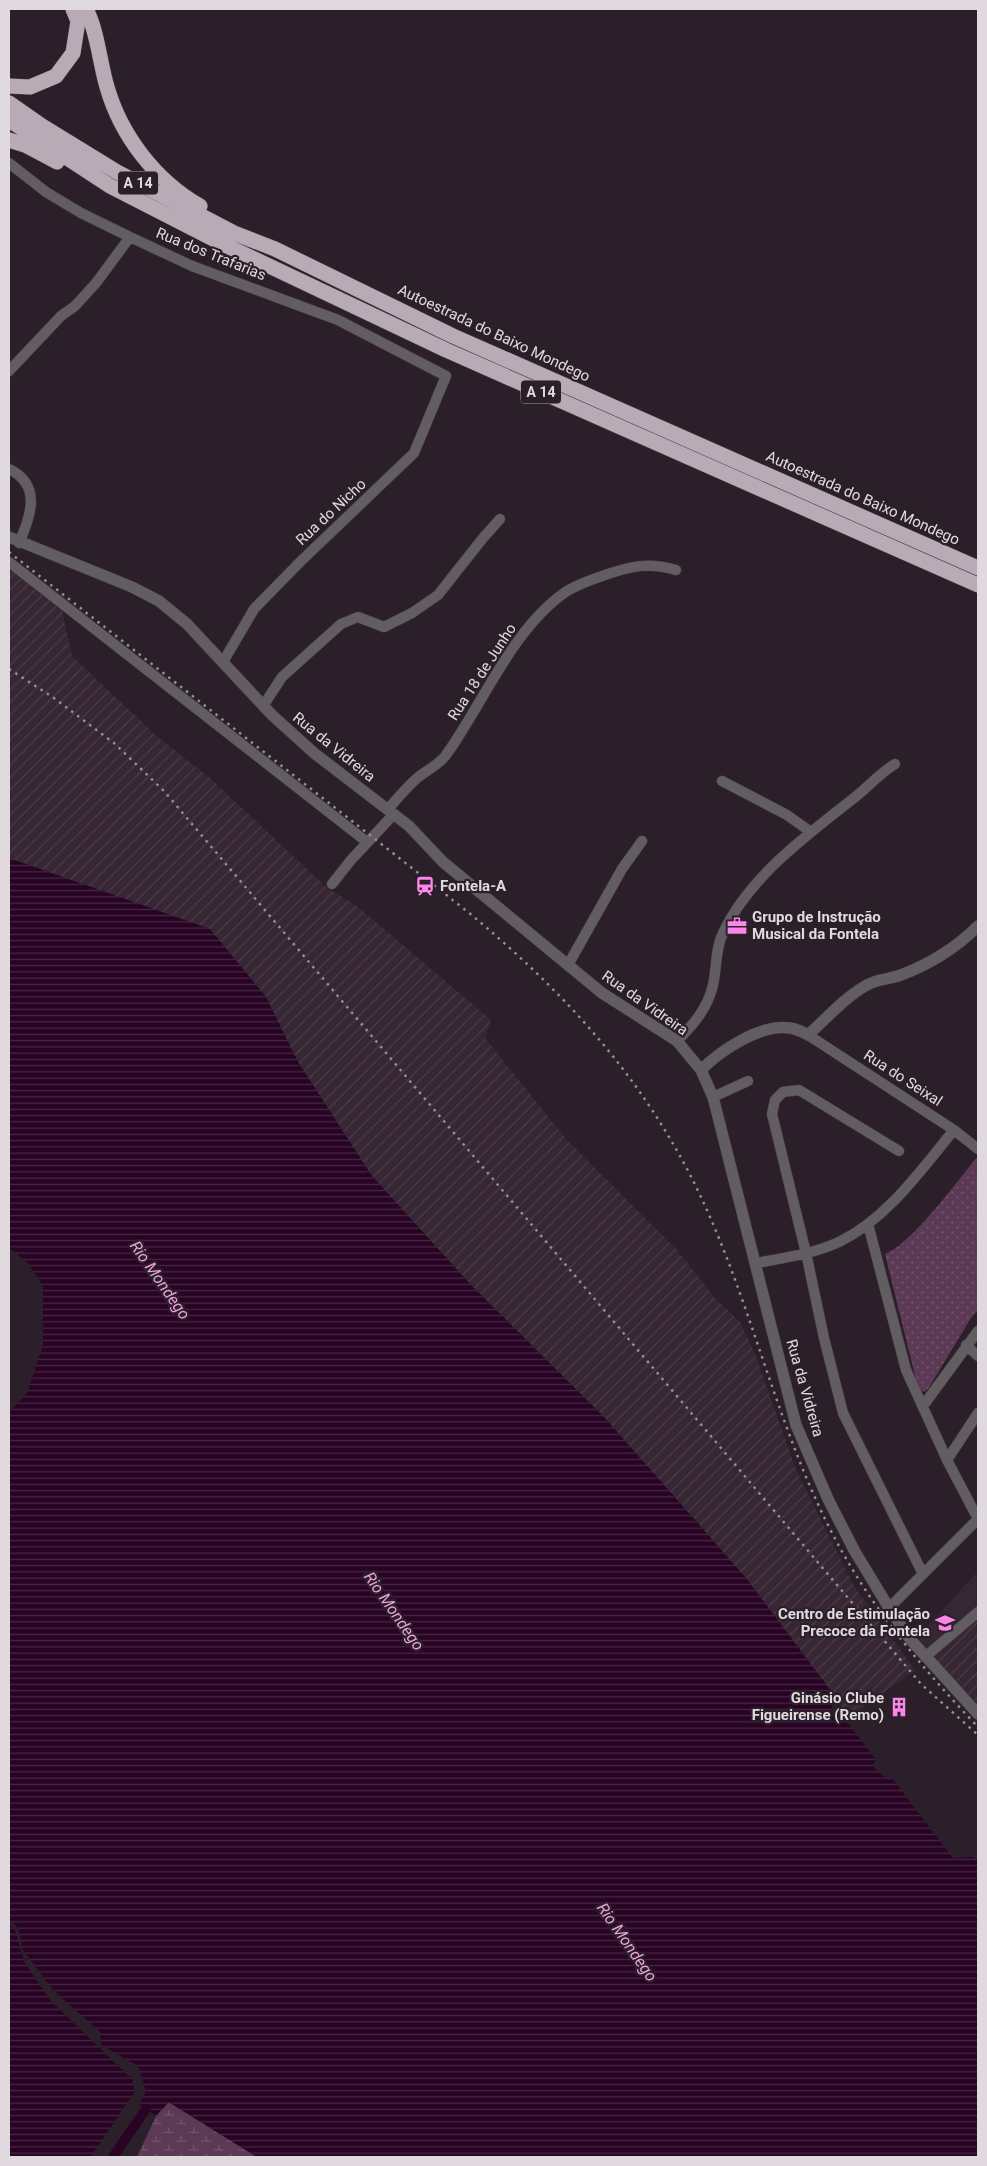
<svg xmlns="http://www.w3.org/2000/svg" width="987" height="2166" viewBox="0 0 987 2166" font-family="Roboto,sans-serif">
  <defs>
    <pattern id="industrial-furrows" width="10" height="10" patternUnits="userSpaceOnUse" patternTransform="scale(1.25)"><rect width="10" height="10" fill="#372734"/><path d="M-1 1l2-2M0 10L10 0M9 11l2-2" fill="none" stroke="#4a3c47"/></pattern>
    <pattern id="wetland-marsh" width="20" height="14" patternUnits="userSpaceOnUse" patternTransform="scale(1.25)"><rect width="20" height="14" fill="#5c3955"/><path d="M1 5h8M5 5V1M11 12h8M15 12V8" fill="none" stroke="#73556d"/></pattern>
    <pattern id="park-dots" width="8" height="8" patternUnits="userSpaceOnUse" patternTransform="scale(1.25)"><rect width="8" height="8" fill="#5c3955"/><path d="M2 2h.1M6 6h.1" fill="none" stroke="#73556d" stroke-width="1.8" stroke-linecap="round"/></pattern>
    <pattern id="water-rules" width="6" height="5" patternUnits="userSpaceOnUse" patternTransform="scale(1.25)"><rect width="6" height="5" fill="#280324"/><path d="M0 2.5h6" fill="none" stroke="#472743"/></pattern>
  </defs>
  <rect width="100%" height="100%" fill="#2b2029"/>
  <path fill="#372734" d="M978,1571V1608L931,1646H925L918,1637Z"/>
  <path fill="url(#industrial-furrows)" d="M9,569L62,611L72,656L159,738L210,778L327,888L357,906L491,1020L485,1038L567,1140L676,1249L715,1298L740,1322L755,1354L797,1472L854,1586L915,1670L848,1719L834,1695L746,1578L604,1417L470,1284L372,1176L298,1062L266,997L210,929L9,858Z
    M978,1618V1704L933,1657Z"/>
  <path fill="url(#wetland-marsh)" d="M168,2102L257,2157H137L156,2116Z"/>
  <path fill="url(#park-dots)" d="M978,1156V1310L971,1318L928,1389L924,1392L918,1388L885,1254C913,1243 957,1181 978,1156Z"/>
  <path fill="url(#water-rules)" d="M9,858L210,929L266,997L298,1062L372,1176L470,1284L604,1417L746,1578L834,1695L831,1713L849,1724L876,1760L872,1765L883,1776L892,1778L953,1858L973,1857L978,1861V2157H257L169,2102L156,2116L139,2104L146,2091L138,2066L101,2045L100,2032L53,1990L23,1950L18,1928L9,1919V1412L27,1393L43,1345V1286L28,1263L9,1248Z
    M9,1924L15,1930L25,1963L50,2000L132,2079L135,2091L91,2157H9Z"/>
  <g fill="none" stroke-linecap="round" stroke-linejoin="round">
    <path stroke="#280324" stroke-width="10" d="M113,2157L146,2109"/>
    <defs>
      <path id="minor" d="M9,163L46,192L81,213L130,237L192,266L338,320L446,376L414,453L300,562L254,609L223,662
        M9,371L61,316L75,306L96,283L130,237
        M9,469C42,485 31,516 19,543
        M9,562L367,842
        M263,706L282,677L341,624L358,617L384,627L412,613L438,595L483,538L500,519
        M722,781L787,815L811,832
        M388,809C397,799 406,788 416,779C425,771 439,765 446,755C483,704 513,627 567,591C579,584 593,579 605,575C631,566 649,562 676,570
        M332,884L351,860L394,814
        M568,965L622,869L642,841
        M808,1035L954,1130L978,1149
        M677,1041C693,1025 708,1008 713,985C717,968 715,949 723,933C749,877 807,835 854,798C868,787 880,773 895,764
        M713,1097L748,1081
        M899,1151L799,1090L783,1092L775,1100L772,1114L806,1253L824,1338L843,1413L923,1574
        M868,1224L906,1370L947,1460L978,1519
        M756,1263C784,1258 813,1254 839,1242C887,1219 921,1170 954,1130
        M966,1345L978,1356
        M923,1406L978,1331
        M947,1460L978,1413
        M889,1608L978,1519
        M925,1657L978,1612"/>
      <path id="tertiary" d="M9,537L132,587L159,601L187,624L272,715L314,753L409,826L443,862L602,993L677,1041L701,1070L713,1097L796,1425L828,1499L854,1550L889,1608L910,1639L978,1714
        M701,1070C720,1051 761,1023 790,1028C796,1029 803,1032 808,1035C827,1018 845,997 867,985C877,979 890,979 901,975C930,964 956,948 978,926"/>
      <path id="motorway" d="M86,9C97,29 100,64 107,87C121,136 156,181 200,206
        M9,86L30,87L56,76L73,53L78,21L73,9
        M9,103L42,126L117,172L234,233L275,249L453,336L978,568
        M9,120L110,186L227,246L446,350L978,585
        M9,140L25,145L57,162"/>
    </defs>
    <use href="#minor" stroke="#483e46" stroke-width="11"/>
    <use href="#tertiary" stroke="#483e46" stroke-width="12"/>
    <use href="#motorway" stroke="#483e46" stroke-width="16"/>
    <use href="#minor" stroke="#625d61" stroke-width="10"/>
    <use href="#tertiary" stroke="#625d61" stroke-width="11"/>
    <use href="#motorway" stroke="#b9abb6" stroke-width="15"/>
    <path stroke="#968e94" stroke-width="2.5" stroke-dasharray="2.5 5" stroke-linecap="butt" d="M9,552L468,912C557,986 631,1064 686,1167C747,1282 771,1412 829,1527C867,1603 920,1666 978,1727
      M9,669L54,698L114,743L164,791L921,1684L978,1735"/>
  </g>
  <defs>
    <symbol id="station-bare" viewBox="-9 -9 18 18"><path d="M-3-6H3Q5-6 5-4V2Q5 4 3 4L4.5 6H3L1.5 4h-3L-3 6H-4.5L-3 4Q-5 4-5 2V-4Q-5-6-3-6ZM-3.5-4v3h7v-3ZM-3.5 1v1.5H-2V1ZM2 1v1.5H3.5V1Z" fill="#fa87e7" stroke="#2b2029" stroke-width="2.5" paint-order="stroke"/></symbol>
    <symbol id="office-bare" viewBox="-9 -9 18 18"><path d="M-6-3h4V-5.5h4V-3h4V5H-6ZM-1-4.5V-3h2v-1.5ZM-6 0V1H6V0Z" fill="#fa87e7" stroke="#2b2029" stroke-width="2.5" paint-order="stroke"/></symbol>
    <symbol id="school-bare" viewBox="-9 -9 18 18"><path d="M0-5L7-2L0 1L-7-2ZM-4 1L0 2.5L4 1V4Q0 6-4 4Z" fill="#fa87e7" stroke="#2b2029" stroke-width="2.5" paint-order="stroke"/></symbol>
    <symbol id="building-bare" viewBox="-9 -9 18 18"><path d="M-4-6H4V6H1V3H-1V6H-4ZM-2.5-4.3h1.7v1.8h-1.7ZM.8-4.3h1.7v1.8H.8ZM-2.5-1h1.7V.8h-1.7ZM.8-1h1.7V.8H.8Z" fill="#fa87e7" stroke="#2b2029" stroke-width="2.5" paint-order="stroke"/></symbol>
  </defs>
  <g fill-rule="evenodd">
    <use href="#station-bare" x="411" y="872" width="28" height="28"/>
    <use href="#office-bare" x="723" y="912" width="28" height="28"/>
    <use href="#school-bare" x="931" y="1609" width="28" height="28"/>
    <use href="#building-bare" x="885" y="1693" width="28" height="28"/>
  </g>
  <g text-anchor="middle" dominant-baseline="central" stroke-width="4.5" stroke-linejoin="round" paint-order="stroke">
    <g fill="#2b2029" stroke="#aaa2a8" stroke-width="1">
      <rect x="118" y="171.5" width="40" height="23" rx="4"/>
      <rect x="521" y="380.5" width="40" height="23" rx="4"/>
    </g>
    <g font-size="14" font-weight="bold" fill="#e0d9de">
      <text x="138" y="183">A 14</text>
      <text x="541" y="392">A 14</text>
    </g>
    <g font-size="15" fill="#e0d9de" stroke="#2b2029">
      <text transform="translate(211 254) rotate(22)">Rua dos Trafarias</text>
      <text transform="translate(494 333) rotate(25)">Autoestrada do Baixo Mondego</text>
      <text transform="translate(863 498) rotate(24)">Autoestrada do Baixo Mondego</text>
      <text transform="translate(331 512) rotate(-43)">Rua do Nicho</text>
      <text transform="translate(482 672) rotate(-57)">Rua 18 de Junho</text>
      <text transform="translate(334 747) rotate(39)">Rua da Vidreira</text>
      <text transform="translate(645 1003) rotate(35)">Rua da Vidreira</text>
      <text transform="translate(903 1078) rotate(33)">Rua do Seixal</text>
      <text transform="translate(805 1388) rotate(74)">Rua da Vidreira</text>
    </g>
    <g font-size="15" font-weight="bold" fill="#e0d9de" stroke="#2b2029" text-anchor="start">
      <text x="440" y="886">Fontela-A</text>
      <text x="752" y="917">Grupo de Instrução<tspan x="752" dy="17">Musical da Fontela</tspan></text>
      <text x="930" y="1614" text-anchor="end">Centro de Estimulação<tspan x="930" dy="17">Precoce da Fontela</tspan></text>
      <text x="884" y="1698" text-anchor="end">Ginásio Clube<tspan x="884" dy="17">Figueirense (Remo)</tspan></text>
    </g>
    <g font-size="16" font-style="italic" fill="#f19ee2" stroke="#2b2029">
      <text transform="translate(160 1280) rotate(55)">Rio Mondego</text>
      <text transform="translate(394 1611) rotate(55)">Rio Mondego</text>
      <text transform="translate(627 1942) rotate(55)">Rio Mondego</text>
    </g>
  </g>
  <rect width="987" height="2166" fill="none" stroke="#e0d9de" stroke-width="20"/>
</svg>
